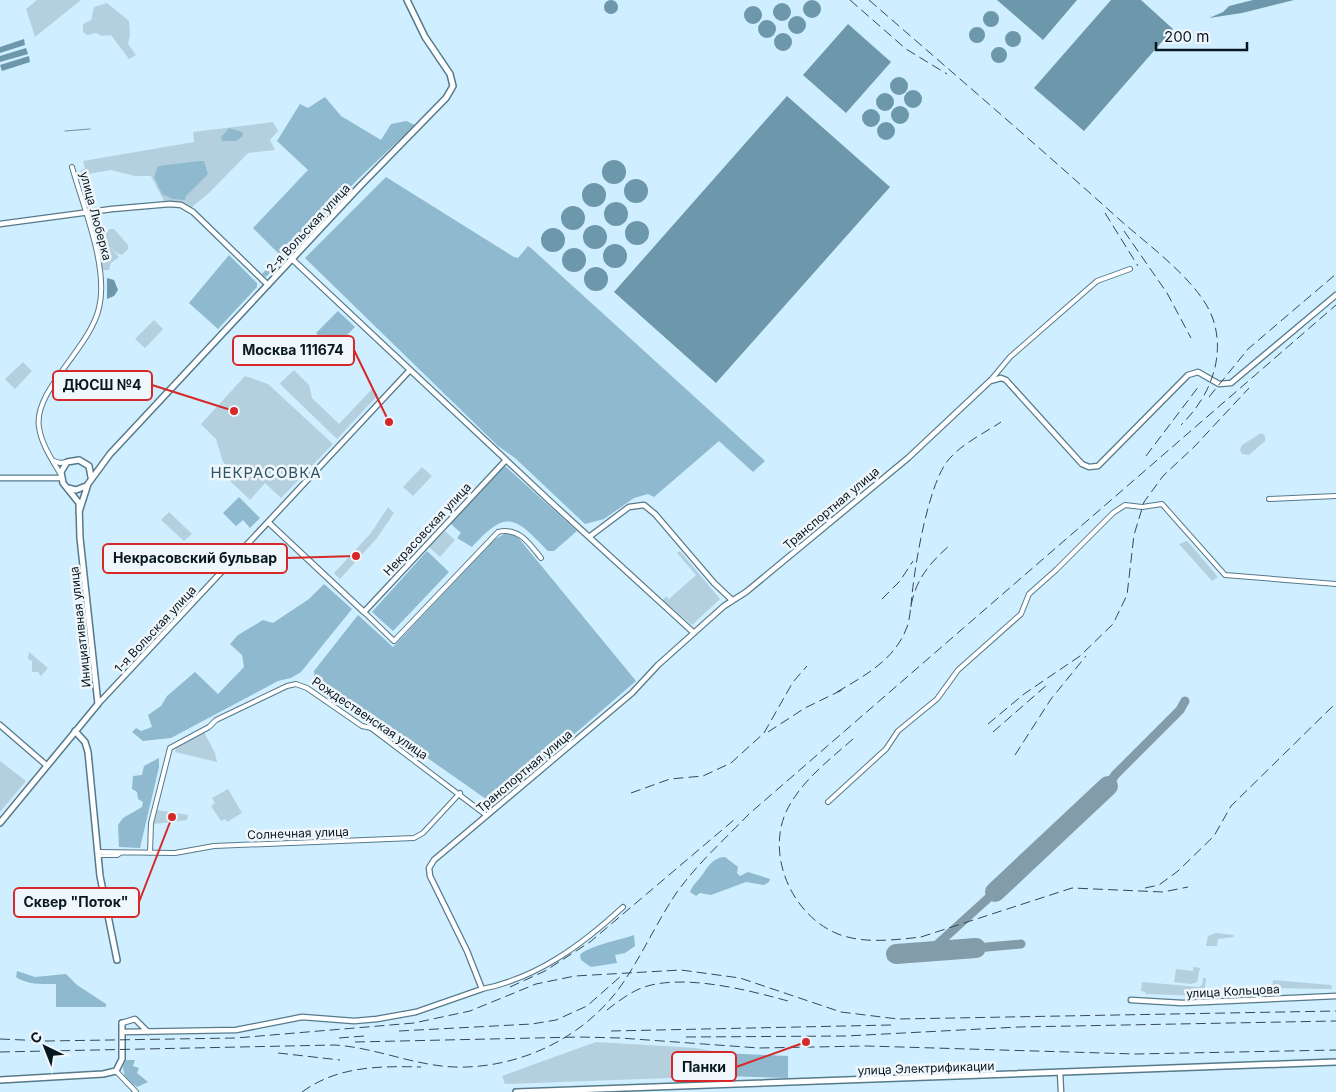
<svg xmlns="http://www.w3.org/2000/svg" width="1336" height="1092" viewBox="0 0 1336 1092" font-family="Inter,sans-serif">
  <rect width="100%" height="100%" fill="#cfeeff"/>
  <path fill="#b4d0de" d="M37,0H81L35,37L26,9Z
    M107,3L129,21L130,35L128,44L136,55L129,59L111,35L102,36L96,33L87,35L83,32V24L91,20L94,7Z
    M273,122L278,131L270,140L275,150L248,153L210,192L191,208L176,201H164L151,176H135L111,170L81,175L80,171L85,168L83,161L194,142L193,132Z
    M110,229H114L128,245V249L122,255C115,254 104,242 104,235Z
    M106,243L119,257L111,263L109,270H103L99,248Z
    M154,320L163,329L145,348L135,339Z
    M23,362L32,371L15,389L5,379Z
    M294,370L309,385L312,398L339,424L372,389L378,395L337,439L281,385L280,383Z
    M245,376L268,384L333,444L281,498L265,483L250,500L225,476L228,467L223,462L216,439L201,424Z
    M110,378L116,384L100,400L91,399L85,386L90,382L98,390Z
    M1261,433L1265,436V441L1249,455L1242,454L1240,450L1242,445Z
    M422,467L432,476L413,496L403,487Z
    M388,507L394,513L377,538L340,579L334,573L371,533Z
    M169,512L192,534L184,541L161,520Z
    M445,531L455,540L440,557L429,547Z
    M1187,541L1190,544L1218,577L1212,581L1179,544Z
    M680,551L720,599L692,625L663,600L666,596L669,599L696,575L677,553Z
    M29,652L48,668L41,676L38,672H32V661L28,659Z
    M204,732L215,753L217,762L175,752L176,747Z
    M0,761L26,781L0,812Z
    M228,789L242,813L227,822L225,819L221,821L211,806L215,803L212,798Z
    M157,810L188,815L187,820L154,824Z
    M1216,933L1234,935V937L1218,939L1217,946H1206L1208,936Z
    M1193,967L1200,968L1197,982L1191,984L1174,982L1176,969L1193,971Z
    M1203,978H1206L1204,996L1146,994L1145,992L1141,991L1142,982L1199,987L1202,985Z
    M1273,980L1331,985L1332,989L1272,988Z
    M596,1042L696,1048L723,1053V1076L505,1084L502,1076Z"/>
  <path fill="#8fb9ce" d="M325,97L341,116L381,140L391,124L406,121L415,125L358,179L266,277L262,274L280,255L253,228L308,170L277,141L300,104L308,108Z
    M229,128L242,132L243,136L236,141H222L221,137Z
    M199,161H204L208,174L186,196L185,200L173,199L162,194L154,177L158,166Z
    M386,177L514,257L518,258L528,246L532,249L765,461L753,472L719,441L654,497L648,494L634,498L604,519L585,524L515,458L498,446L305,258Z
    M229,255L257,283V287L218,329L189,303Z
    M338,311L355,327L333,349L316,333Z
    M505,466L577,531L554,551H548C515,517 507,508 472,547L457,538L461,533L450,523L501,468Z
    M239,497L260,518L250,528L243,520L236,526L223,513Z
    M506,533L516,535L636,681L492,805L486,799L315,679L314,671L358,615L393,647L494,540Z
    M427,551L449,572L393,631L372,612Z
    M324,584L352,609L301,672L291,678L278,681L171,738L143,741L132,732L136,728L141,731L152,727L148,715L161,706L167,696L195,672L218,694L244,667L242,655L230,644L238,635L263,620L273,623L309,599Z
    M159,758V767L140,848L119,847L118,825L123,818L142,807L143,802L138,799L137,792L132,789L133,776L142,775L144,766Z
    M725,857L738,867L737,873L740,876L748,872L770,879L769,882L764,885L746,882L711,895L700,893L696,896L690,892C692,886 695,884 699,879C707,870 710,858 725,857Z
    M634,935L635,946L625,953L615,955L617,963L591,967L581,960L580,955C588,946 620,940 634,935Z
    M17,971L35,977L66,974L77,985L106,1004V1007H56V984C41,984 28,985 16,977Z
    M723,1053L788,1056V1078L723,1076Z
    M126,1060H135L133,1066L139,1068L137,1073L148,1082L137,1087L125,1078L123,1067Z"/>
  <path fill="#6d97ab" d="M604 7a7 7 0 1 1 14 0a7 7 0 1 1-14 0Z
    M997,0H1077L1043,40Z
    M1111,0H1141L1173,29L1084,131L1034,88Z
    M1253,0H1294L1242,13L1209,18L1223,12L1229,6Z
    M803 9a9 9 0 1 1 18 0a9 9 0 1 1-18 0Z
    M773 12a9 9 0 1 1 18 0a9 9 0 1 1-18 0Z
    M744 15a9 9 0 1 1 18 0a9 9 0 1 1-18 0Z
    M983 19a8 8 0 1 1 16 0a8 8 0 1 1-16 0Z
    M788 25a9 9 0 1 1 18 0a9 9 0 1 1-18 0Z
    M758 29a9 9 0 1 1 18 0a9 9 0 1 1-18 0Z
    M848,24L891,62L846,113L803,75Z
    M969 35a8 8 0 1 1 16 0a8 8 0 1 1-16 0Z
    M1005 39a8 8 0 1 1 16 0a8 8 0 1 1-16 0Z
    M774 42a9 9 0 1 1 18 0a9 9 0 1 1-18 0Z
    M24,39L25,45L0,53V47Z
    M991 55a8 8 0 1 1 16 0a8 8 0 1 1-16 0Z
    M26,48L28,54L0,62V56Z
    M29,56L30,62L2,71L0,65Z
    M890 86a9 9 0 1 1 18 0a9 9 0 1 1-18 0Z
    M904 99a9 9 0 1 1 18 0a9 9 0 1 1-18 0Z
    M876 102a9 9 0 1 1 18 0a9 9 0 1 1-18 0Z
    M787,96L890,187L716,383L614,292Z
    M891 115a9 9 0 1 1 18 0a9 9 0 1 1-18 0Z
    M862 118a9 9 0 1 1 18 0a9 9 0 1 1-18 0Z
    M877 131a9 9 0 1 1 18 0a9 9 0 1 1-18 0Z
    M602 172a12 12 0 1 1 24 0a12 12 0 1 1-24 0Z
    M624 191a12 12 0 1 1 24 0a12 12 0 1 1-24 0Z
    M582 195a12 12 0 1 1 24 0a12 12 0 1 1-24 0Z
    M604 214a12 12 0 1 1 24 0a12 12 0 1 1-24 0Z
    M561 218a12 12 0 1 1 24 0a12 12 0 1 1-24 0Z
    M625 233a12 12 0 1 1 24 0a12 12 0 1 1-24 0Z
    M583 237a12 12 0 1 1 24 0a12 12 0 1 1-24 0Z
    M541 240a12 12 0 1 1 24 0a12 12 0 1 1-24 0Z
    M603 256a12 12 0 1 1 24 0a12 12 0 1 1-24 0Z
    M562 260a12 12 0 1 1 24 0a12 12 0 1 1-24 0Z
    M584 279a12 12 0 1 1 24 0a12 12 0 1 1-24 0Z
    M107,278L114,280L118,290L114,296L107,299Z"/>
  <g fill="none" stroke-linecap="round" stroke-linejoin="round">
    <path stroke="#6d97ab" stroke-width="1" d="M65,131L90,129"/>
    <path stroke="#839ca9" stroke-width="9" d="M1108,786L1115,775L1180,710L1185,701
      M976,948L1021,944
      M930,951L995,892"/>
    <path stroke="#839ca9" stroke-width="20" d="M995,892L1108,786
      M896,954L976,948"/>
    <defs>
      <path id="minor" d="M990,381L1010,357L1097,281L1130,269
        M54,461L60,463L67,462
        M61,475C53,461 41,444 39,427C33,391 90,348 99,308C109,268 83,206 72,167
        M1269,499L1336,496
        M364,612L394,641L498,532C519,527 529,543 541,558
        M828,802L886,749L898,731L937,699L958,670L1021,614L1029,594L1056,570L1113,513L1125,505L1142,507L1162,504L1225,575L1336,584
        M98,852L175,853L214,846L414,838L423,833L460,793
        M150,853L151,823L170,748L209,727L216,720L287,686L296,684L307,688L362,726L371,728L486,815
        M100,855H117L120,853
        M482,989C537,978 582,945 623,907
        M116,1071L136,1092"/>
      <path id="tertiary" d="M0,224L112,209L170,204L181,205L193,212L268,285
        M293,260L553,504L694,633
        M0,478H61
        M268,522L364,612L506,460
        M589,537L629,507L644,505L655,514L714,583L732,600
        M98,704L410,370
        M0,725L45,764
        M1131,1000L1182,1003L1336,996
        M122,1023L135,1019L148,1032
        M123,1032L236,1030L302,1017L354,1021L377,1019L416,1012L482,989L467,951L430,876L429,868L434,860L632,693L658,665L724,606L746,592L908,458L990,381L1001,378L1006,380L1082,464L1089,467L1098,466L1188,375L1198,372L1219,384L1231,383L1336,295
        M1060,1072L1061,1092"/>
      <path id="secondary" d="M68,488L76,490L86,486
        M79,512L88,484L110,454L361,185L446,98L453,86L450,74L425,37L407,0
        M75,731L85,742L88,752L100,876L117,960
        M0,823L98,704L80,538L79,503L63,483L61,472L67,462L79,460L89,466L91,477
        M0,1080L103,1074L116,1071L122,1059V1023
        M516,1092L1336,1062"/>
    </defs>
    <use href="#minor" stroke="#567a8b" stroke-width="6"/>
    <use href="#tertiary" stroke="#567a8b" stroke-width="7"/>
    <use href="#secondary" stroke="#567a8b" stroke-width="8"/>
    <use href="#minor" stroke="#fff" stroke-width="4"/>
    <use href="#tertiary" stroke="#fff" stroke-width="4.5"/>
    <use href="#secondary" stroke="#fff" stroke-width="5"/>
    <path stroke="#374953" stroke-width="1" stroke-dasharray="10 5" stroke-linecap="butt" d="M850,0L906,49L947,74
      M869,0C953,73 1038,146 1120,220C1149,246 1200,282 1213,319C1226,358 1209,398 1181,425
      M1105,213L1138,266
      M1124,231L1167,293L1191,338
      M1209,397L1248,349L1336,274
      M1146,456L1199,386
      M882,599L900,581L913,561
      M911,607C913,573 927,490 946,463C959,445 983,434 1001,422
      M837,692C864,676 895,660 907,627C910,619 910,609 912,601C918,576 932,561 950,545
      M988,724L1024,694L1080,656L1113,624L1127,595L1134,535L1144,502L1163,476L1194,447L1249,388
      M768,732L805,708L842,690
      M993,732L1048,684
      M853,739C828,761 800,782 786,812C766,857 793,916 838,934C864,944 894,940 921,937L1072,888L1163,892L1188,887
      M1015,755L1051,699L1086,656
      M631,793L670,779L703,776L731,763L764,733L793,682L807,666
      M1145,888L1159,885L1178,871L1214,836L1231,806L1336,703
      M510,987L545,971L590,942L735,819
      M607,1010C617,1002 628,994 639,989C679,972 748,990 788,1001
      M399,1031L532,1024L556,1020L587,1006L621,976
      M611,1031L891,1025
      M686,1037L846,1036L1019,1027L1336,1021
      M339,1038L364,1036
      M0,1039L47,1041L236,1038L414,1023L470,1011L536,984L575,976L681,970L740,978L841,1012L898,1019L1336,1011
      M355,1042L580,1037L620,1038L759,1048L867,1046L1136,1054L1336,1050
      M0,1052L335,1045C380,1048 421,1069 466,1067C529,1065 590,1033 625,980C644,951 658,920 677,892C698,863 725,839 749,814L1336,305
      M278,1053L340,1060
      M302,1092C338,1066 378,1066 421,1067"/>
  </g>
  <g text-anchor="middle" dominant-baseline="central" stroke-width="5" stroke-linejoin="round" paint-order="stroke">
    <g font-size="12" fill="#09181f" stroke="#f0f7fc">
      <text transform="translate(96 216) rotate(75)">улица Люберка</text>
      <text transform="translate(308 228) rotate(-47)">2-я Вольская улица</text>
      <text transform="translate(831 508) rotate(-40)">Транспортная улица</text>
      <text transform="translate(427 529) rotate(-47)">Некрасовская улица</text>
      <text transform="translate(80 627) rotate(-96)">Инициативная улица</text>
      <text transform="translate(155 629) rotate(-47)">1-я Вольская улица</text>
      <text transform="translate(370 718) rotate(34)">Рождественская улица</text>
      <text transform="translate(524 771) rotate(-40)">Транспортная улица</text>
      <text transform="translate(298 833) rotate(-2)">Солнечная улица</text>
      <text transform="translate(1233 991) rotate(-3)">улица Кольцова</text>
      <text transform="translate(926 1068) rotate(-2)">улица Электрификации</text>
    </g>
    <g font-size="15" letter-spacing="1" fill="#315465" stroke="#f0f7fc">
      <text x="266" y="472">НЕКРАСОВКА</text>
    </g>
  </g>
  <path fill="none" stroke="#d62828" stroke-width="2" d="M389 422L354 350M234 411L152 385M356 556L287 558M172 817L139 902M806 1042L736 1067"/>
  <g fill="#d62828" stroke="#f0f7fc" stroke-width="2">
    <circle cx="389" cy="422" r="5"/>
    <circle cx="234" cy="411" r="5"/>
    <circle cx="356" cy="556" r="5"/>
    <circle cx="172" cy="817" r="5"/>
    <circle cx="806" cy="1042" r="5"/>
  </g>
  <g fill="#f0f7fc" stroke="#d62828" stroke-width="2">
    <rect x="233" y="336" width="121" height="29" rx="5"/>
    <rect x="53" y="371" width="99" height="29" rx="5"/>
    <rect x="103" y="544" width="184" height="29" rx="5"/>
    <rect x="14" y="888" width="125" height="29" rx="5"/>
    <rect x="672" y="1052" width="64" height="29" rx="5"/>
  </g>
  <g font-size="14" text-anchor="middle" font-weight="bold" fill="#09181f">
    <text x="293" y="355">Москва 111674</text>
    <text x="102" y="390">ДЮСШ №4</text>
    <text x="195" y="563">Некрасовский бульвар</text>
    <text x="76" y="907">Сквер "Поток"</text>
    <text x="704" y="1072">Панки</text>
  </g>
  <g transform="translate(45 1047) rotate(317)" stroke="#f0f7fc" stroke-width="4" paint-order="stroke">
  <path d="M0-4L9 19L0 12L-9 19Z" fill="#09181f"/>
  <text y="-8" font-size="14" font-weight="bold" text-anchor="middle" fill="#09181f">С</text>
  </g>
  <path d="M1156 42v8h91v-8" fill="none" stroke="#09181f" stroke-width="2.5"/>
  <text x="1164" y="42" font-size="15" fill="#09181f" stroke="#f0f7fc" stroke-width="4" paint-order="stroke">200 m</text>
</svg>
